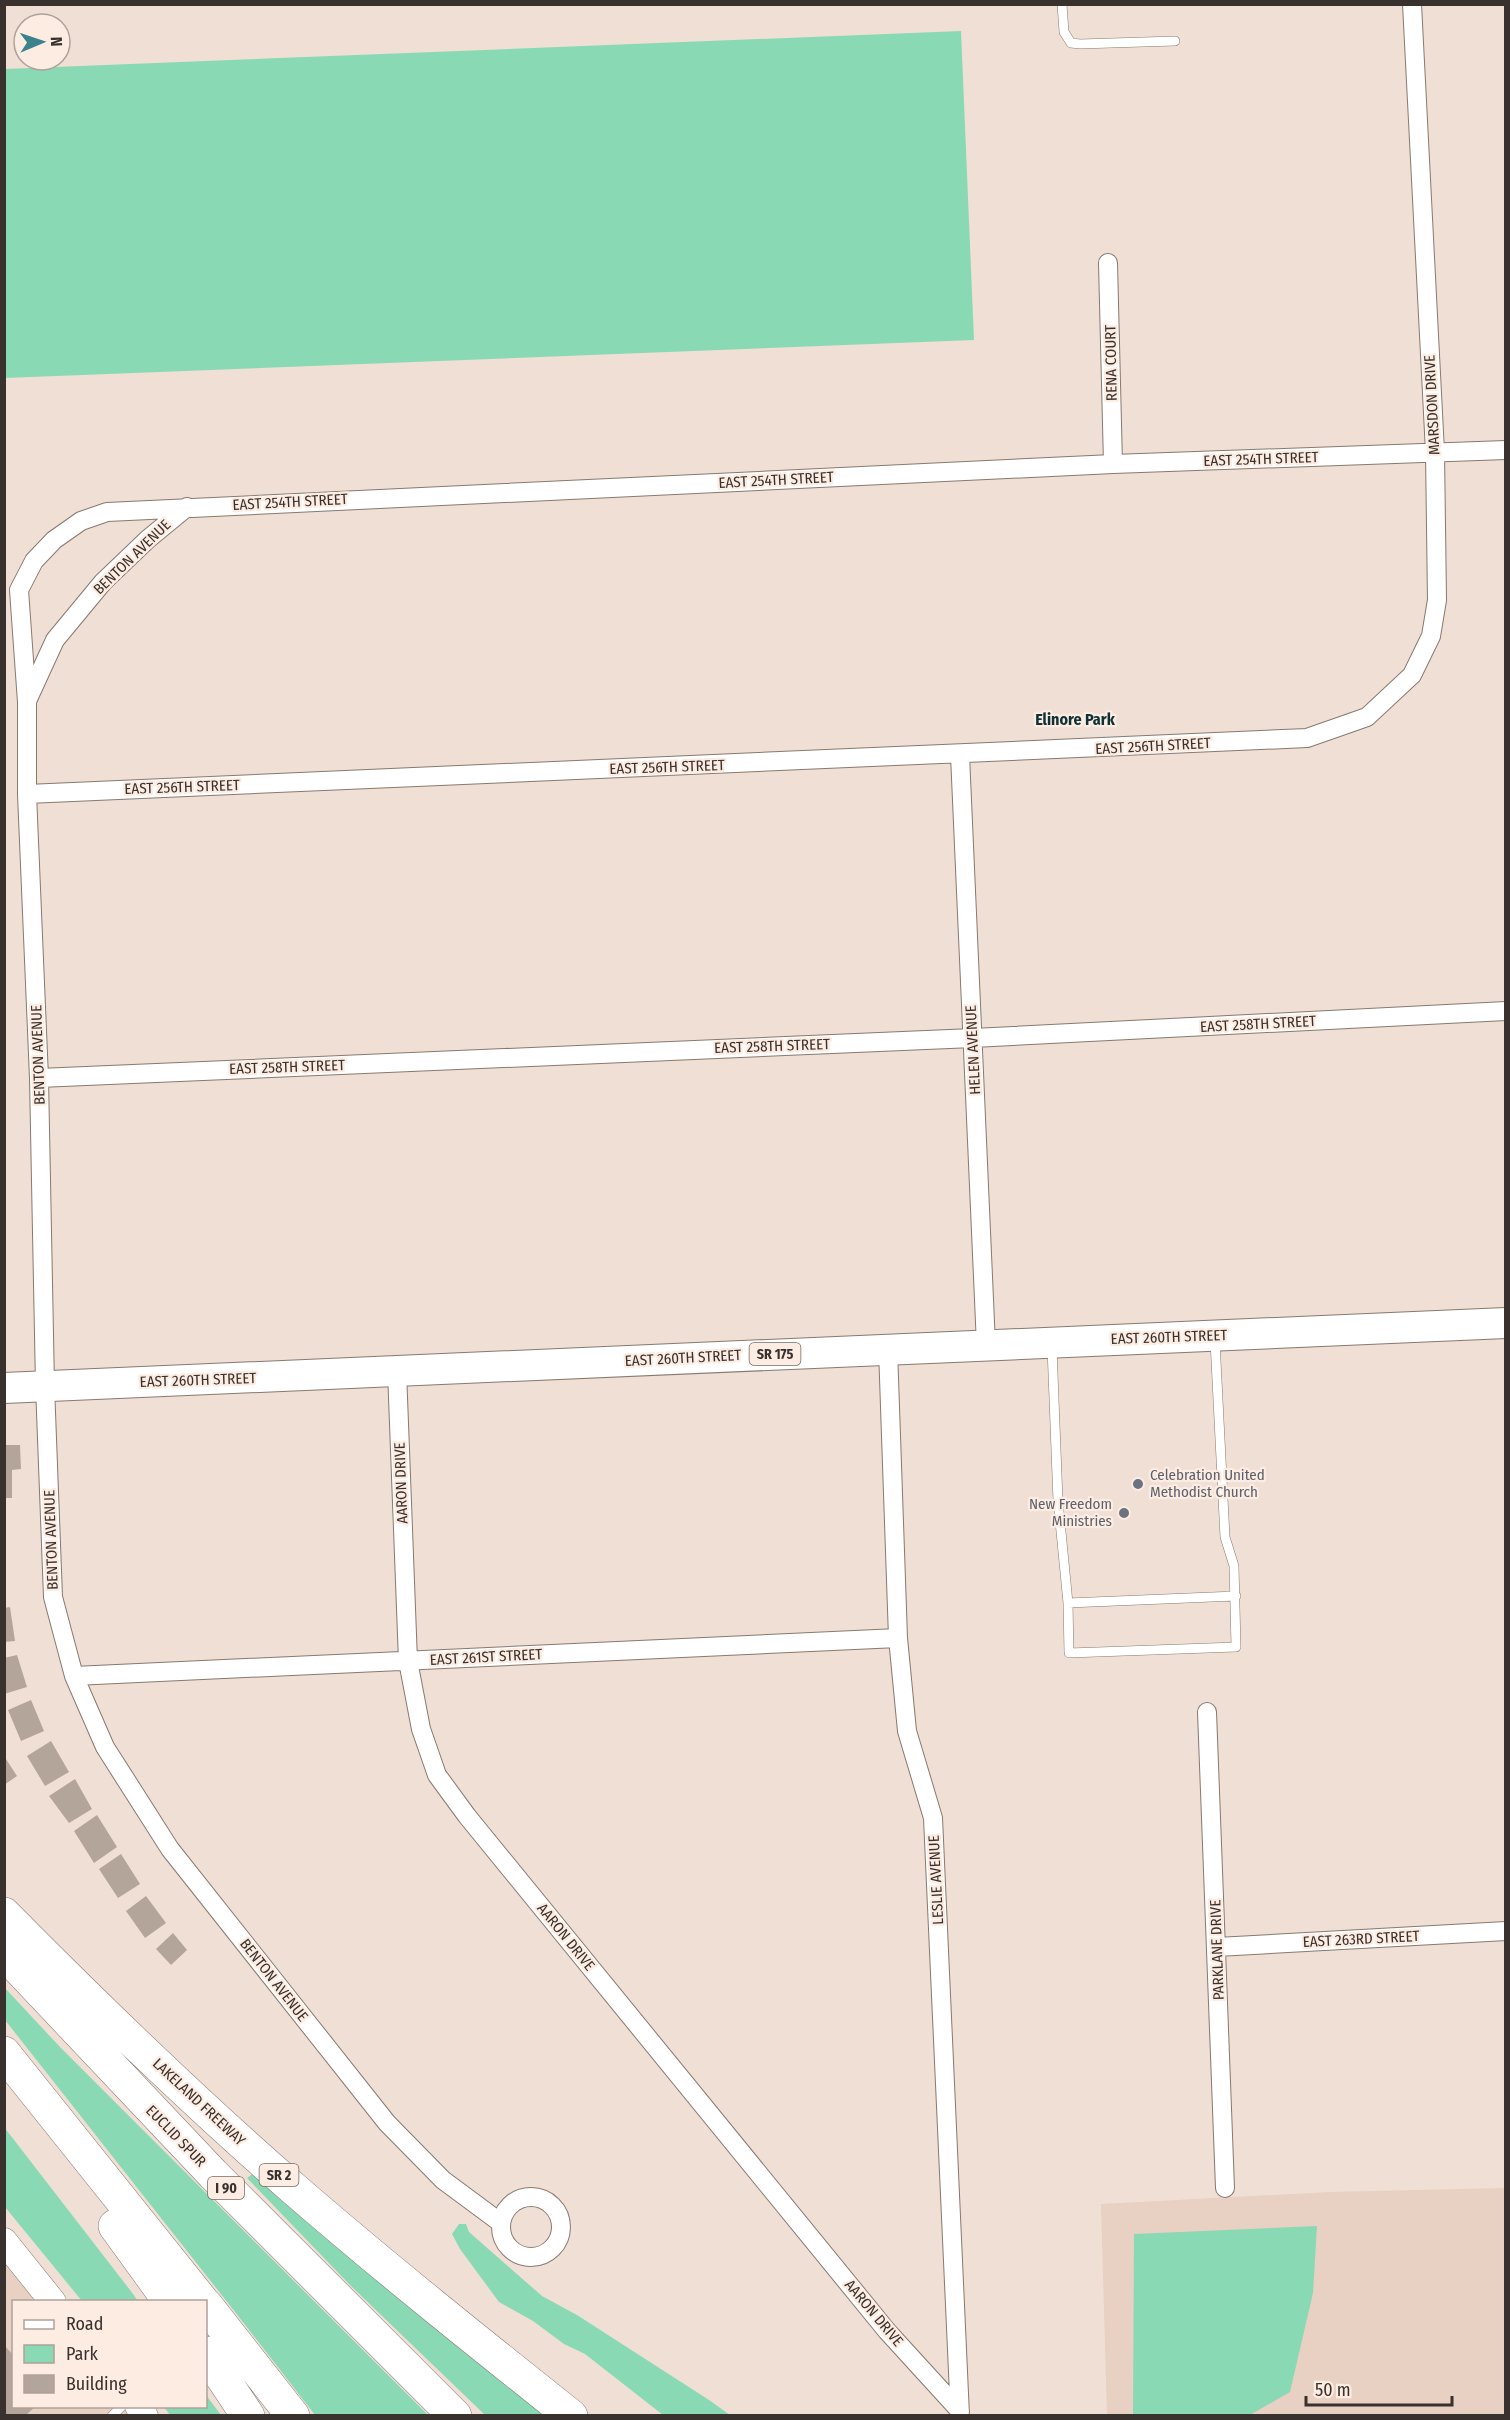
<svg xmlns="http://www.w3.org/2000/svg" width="1510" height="2420" viewBox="0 0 1510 2420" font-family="'Fira Sans Condensed',sans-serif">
  <rect width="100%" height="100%" fill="#f0dfd5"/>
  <path fill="#e8d0c2" d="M1505,2188V2415H1107L1101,2204L1330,2192Z
    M4,2241L53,2301L14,2302V2406L138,2407L145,2415H5Z"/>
  <path fill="#8ad9b5" d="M961,31L974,340L5,378V69Z
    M4,1987L60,2047L428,2415H315L239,2317L5,2020Z
    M4,2127L130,2290L138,2301H82L5,2207Z
    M255,2172L546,2415H485L351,2286L247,2178Z
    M459,2224H466L469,2232L542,2296L577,2315L709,2400L730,2415H663L585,2354L564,2344L533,2321L499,2302L460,2249L452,2234Z
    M1317,2226L1313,2293L1290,2392L1250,2415H1133L1134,2234Z
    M206,2395L221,2415H170L164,2407L206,2406Z"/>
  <path fill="#b4a59b" d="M4,1445H20L21,1469L12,1470V1498H4Z
    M10,1607L15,1641L4,1642V1608Z
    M17,1655L27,1687L4,1694V1658Z
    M31,1700L44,1731L21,1741L8,1710Z
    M51,1741L69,1772L45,1786L27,1756Z
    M6,1759L17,1776L4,1785V1760Z
    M75,1779L92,1809L69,1823L49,1796Z
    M97,1815L117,1847L94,1863L74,1831Z
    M121,1854L140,1884L118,1898L99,1869Z
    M146,1896L166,1923L145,1938L126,1911Z
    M173,1933L187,1950L171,1965L156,1949Z
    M4,2345L14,2356V2406H36L25,2416H4Z"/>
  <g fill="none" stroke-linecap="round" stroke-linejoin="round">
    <defs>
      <path id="lane" d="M1062,4L1064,32L1071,43L1080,44L1175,41
        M1052,1348L1058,1501L1068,1603L1069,1653L1236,1647L1234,1566L1225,1537L1215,1341
        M1068,1603L1236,1596
        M112,2416L122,2406"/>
      <path id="street" d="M1108,263L1113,464
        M27,701L55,640L103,582L148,539L187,507
        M960,755L986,1345
        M27,794L1307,738L1367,717L1412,675L1431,636L1437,600L1435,452L1412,4
        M39,1078L973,1038L1506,1011
        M888,1349L898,1638L907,1731L933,1818L960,2416
        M397,1371L408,1661L421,1729L437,1775L467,1816L887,2331L960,2411
        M74,1676L898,1638
        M1207,1712L1225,2188
        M1217,1947L1506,1931
        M501 2227a30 30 0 1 1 60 0a30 30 0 1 1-60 0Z
        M501,2223L443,2180L387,2123L170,1849L105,1747L74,1676L53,1597L45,1386L39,1078L27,794V702L19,590L34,561L54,540L81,521L107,512L1113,464L1506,450"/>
      <path id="secondary" d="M4,2241L53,2302
        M138,2406L145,2416"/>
      <path id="primary" d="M4,1388L1506,1323"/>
      <path id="highway" d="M4,1914C98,2009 194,2102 294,2189C384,2267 478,2342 571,2416
        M4,1953L213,2174L455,2416
        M4,2053L203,2302
        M115,2226L170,2302
        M206,2305L293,2416
        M206,2353L248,2416"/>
    </defs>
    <use href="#lane" stroke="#887970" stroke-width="10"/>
    <use href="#street" stroke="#887970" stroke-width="20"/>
    <use href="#secondary" stroke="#887970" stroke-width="27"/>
    <use href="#primary" stroke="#887970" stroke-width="32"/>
    <use href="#highway" stroke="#887970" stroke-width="34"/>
    <use href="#lane" stroke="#fff" stroke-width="9"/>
    <use href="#street" stroke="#fff" stroke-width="18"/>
    <use href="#secondary" stroke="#fff" stroke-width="26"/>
    <use href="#primary" stroke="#fff" stroke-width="30"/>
    <use href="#highway" stroke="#fff" stroke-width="33"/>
  </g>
  <g fill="#6b7280" stroke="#fdece2" stroke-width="2">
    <circle cx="1138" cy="1484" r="6"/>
    <circle cx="1124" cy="1513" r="6"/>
  </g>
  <g text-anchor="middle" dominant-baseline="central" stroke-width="4.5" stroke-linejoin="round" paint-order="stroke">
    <g fill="#fdece2" stroke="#736963" stroke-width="1.5">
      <rect x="749.5" y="1343" width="51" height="22" rx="4.5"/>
      <rect x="259.5" y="2164" width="39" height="22" rx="4.5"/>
      <rect x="208" y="2177" width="36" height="22" rx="4.5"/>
    </g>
    <g font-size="14" font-weight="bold" fill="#38312d">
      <text x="775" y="1354">SR 175</text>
      <text x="279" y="2175">SR 2</text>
      <text x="226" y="2188">I 90</text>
    </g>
    <g font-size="15" fill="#38312d" stroke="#fdece2">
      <text transform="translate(1111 363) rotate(-91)">RENA COURT</text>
      <text transform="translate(1432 405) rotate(-93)">MARSDON DRIVE</text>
      <text transform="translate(1261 459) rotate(-2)">EAST 254TH STREET</text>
      <text transform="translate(776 480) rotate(-3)">EAST 254TH STREET</text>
      <text transform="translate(290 502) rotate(-3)">EAST 254TH STREET</text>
      <text transform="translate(132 557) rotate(-44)">BENTON AVENUE</text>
      <text transform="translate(1153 746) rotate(-3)">EAST 256TH STREET</text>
      <text transform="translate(667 767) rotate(-2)">EAST 256TH STREET</text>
      <text transform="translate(182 787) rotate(-2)">EAST 256TH STREET</text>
      <text transform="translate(1258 1024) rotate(-3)">EAST 258TH STREET</text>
      <text transform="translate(772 1046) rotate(-2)">EAST 258TH STREET</text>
      <text transform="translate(973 1050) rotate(-93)">HELEN AVENUE</text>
      <text transform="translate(38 1055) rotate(-92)">BENTON AVENUE</text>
      <text transform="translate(287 1067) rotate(-2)">EAST 258TH STREET</text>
      <text transform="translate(1169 1337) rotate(-2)">EAST 260TH STREET</text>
      <text transform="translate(683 1358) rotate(-3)">EAST 260TH STREET</text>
      <text transform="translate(198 1380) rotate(-2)">EAST 260TH STREET</text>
      <text transform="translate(401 1483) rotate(-92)">AARON DRIVE</text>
      <text transform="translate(51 1540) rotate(-92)">BENTON AVENUE</text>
      <text transform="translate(486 1657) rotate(-3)">EAST 261ST STREET</text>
      <text transform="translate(936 1880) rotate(-93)">LESLIE AVENUE</text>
      <text transform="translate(566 1937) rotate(51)">AARON DRIVE</text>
      <text transform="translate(1361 1939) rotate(-3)">EAST 263RD STREET</text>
      <text transform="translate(1217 1950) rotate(-92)">PARKLANE DRIVE</text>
      <text transform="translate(274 1980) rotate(52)">BENTON AVENUE</text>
      <text transform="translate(199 2102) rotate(43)">LAKELAND FREEWAY</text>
      <text transform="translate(176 2136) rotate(46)">EUCLID SPUR</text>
      <text transform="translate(874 2313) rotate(50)">AARON DRIVE</text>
    </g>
    <g font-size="15" fill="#5b616d" stroke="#fdece2" text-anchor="start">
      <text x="1150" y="1475">Celebration United<tspan x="1150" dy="17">Methodist Church</tspan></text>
      <text x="1112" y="1504" text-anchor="end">New Freedom<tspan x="1112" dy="17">Ministries</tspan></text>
    </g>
    <g font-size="16" font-weight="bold" fill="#0f3136" stroke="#fdece2">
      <text x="1075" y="719">Elinore Park</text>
    </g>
  </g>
  <rect width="1510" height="2420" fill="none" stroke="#38312d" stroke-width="12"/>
  <rect x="12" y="2300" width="195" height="108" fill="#fdece2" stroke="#aea19a" stroke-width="1.5"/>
  <rect x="24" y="2320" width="30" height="9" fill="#ffffff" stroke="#aea19a" stroke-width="1.5"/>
  <text x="66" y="2330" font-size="18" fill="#38312d">Road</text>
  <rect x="24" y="2345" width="30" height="18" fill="#8ad9b5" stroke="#aea19a" stroke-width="1.5"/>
  <text x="66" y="2360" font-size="18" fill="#38312d">Park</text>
  <rect x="24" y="2375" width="30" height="18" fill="#b4a59b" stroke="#aea19a" stroke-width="1.5"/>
  <text x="66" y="2390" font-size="18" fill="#38312d">Building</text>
  <g transform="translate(42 42) rotate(88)"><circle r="28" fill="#fdece2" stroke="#aea19a" stroke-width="1.5"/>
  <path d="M0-4.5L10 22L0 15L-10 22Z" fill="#3c828d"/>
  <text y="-9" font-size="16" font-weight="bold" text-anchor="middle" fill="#38312d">N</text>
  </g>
  <path d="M1306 2396v9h146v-9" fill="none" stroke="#38312d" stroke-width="3"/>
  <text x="1315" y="2396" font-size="18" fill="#38312d" stroke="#fdece2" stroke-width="4.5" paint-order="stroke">50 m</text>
</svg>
